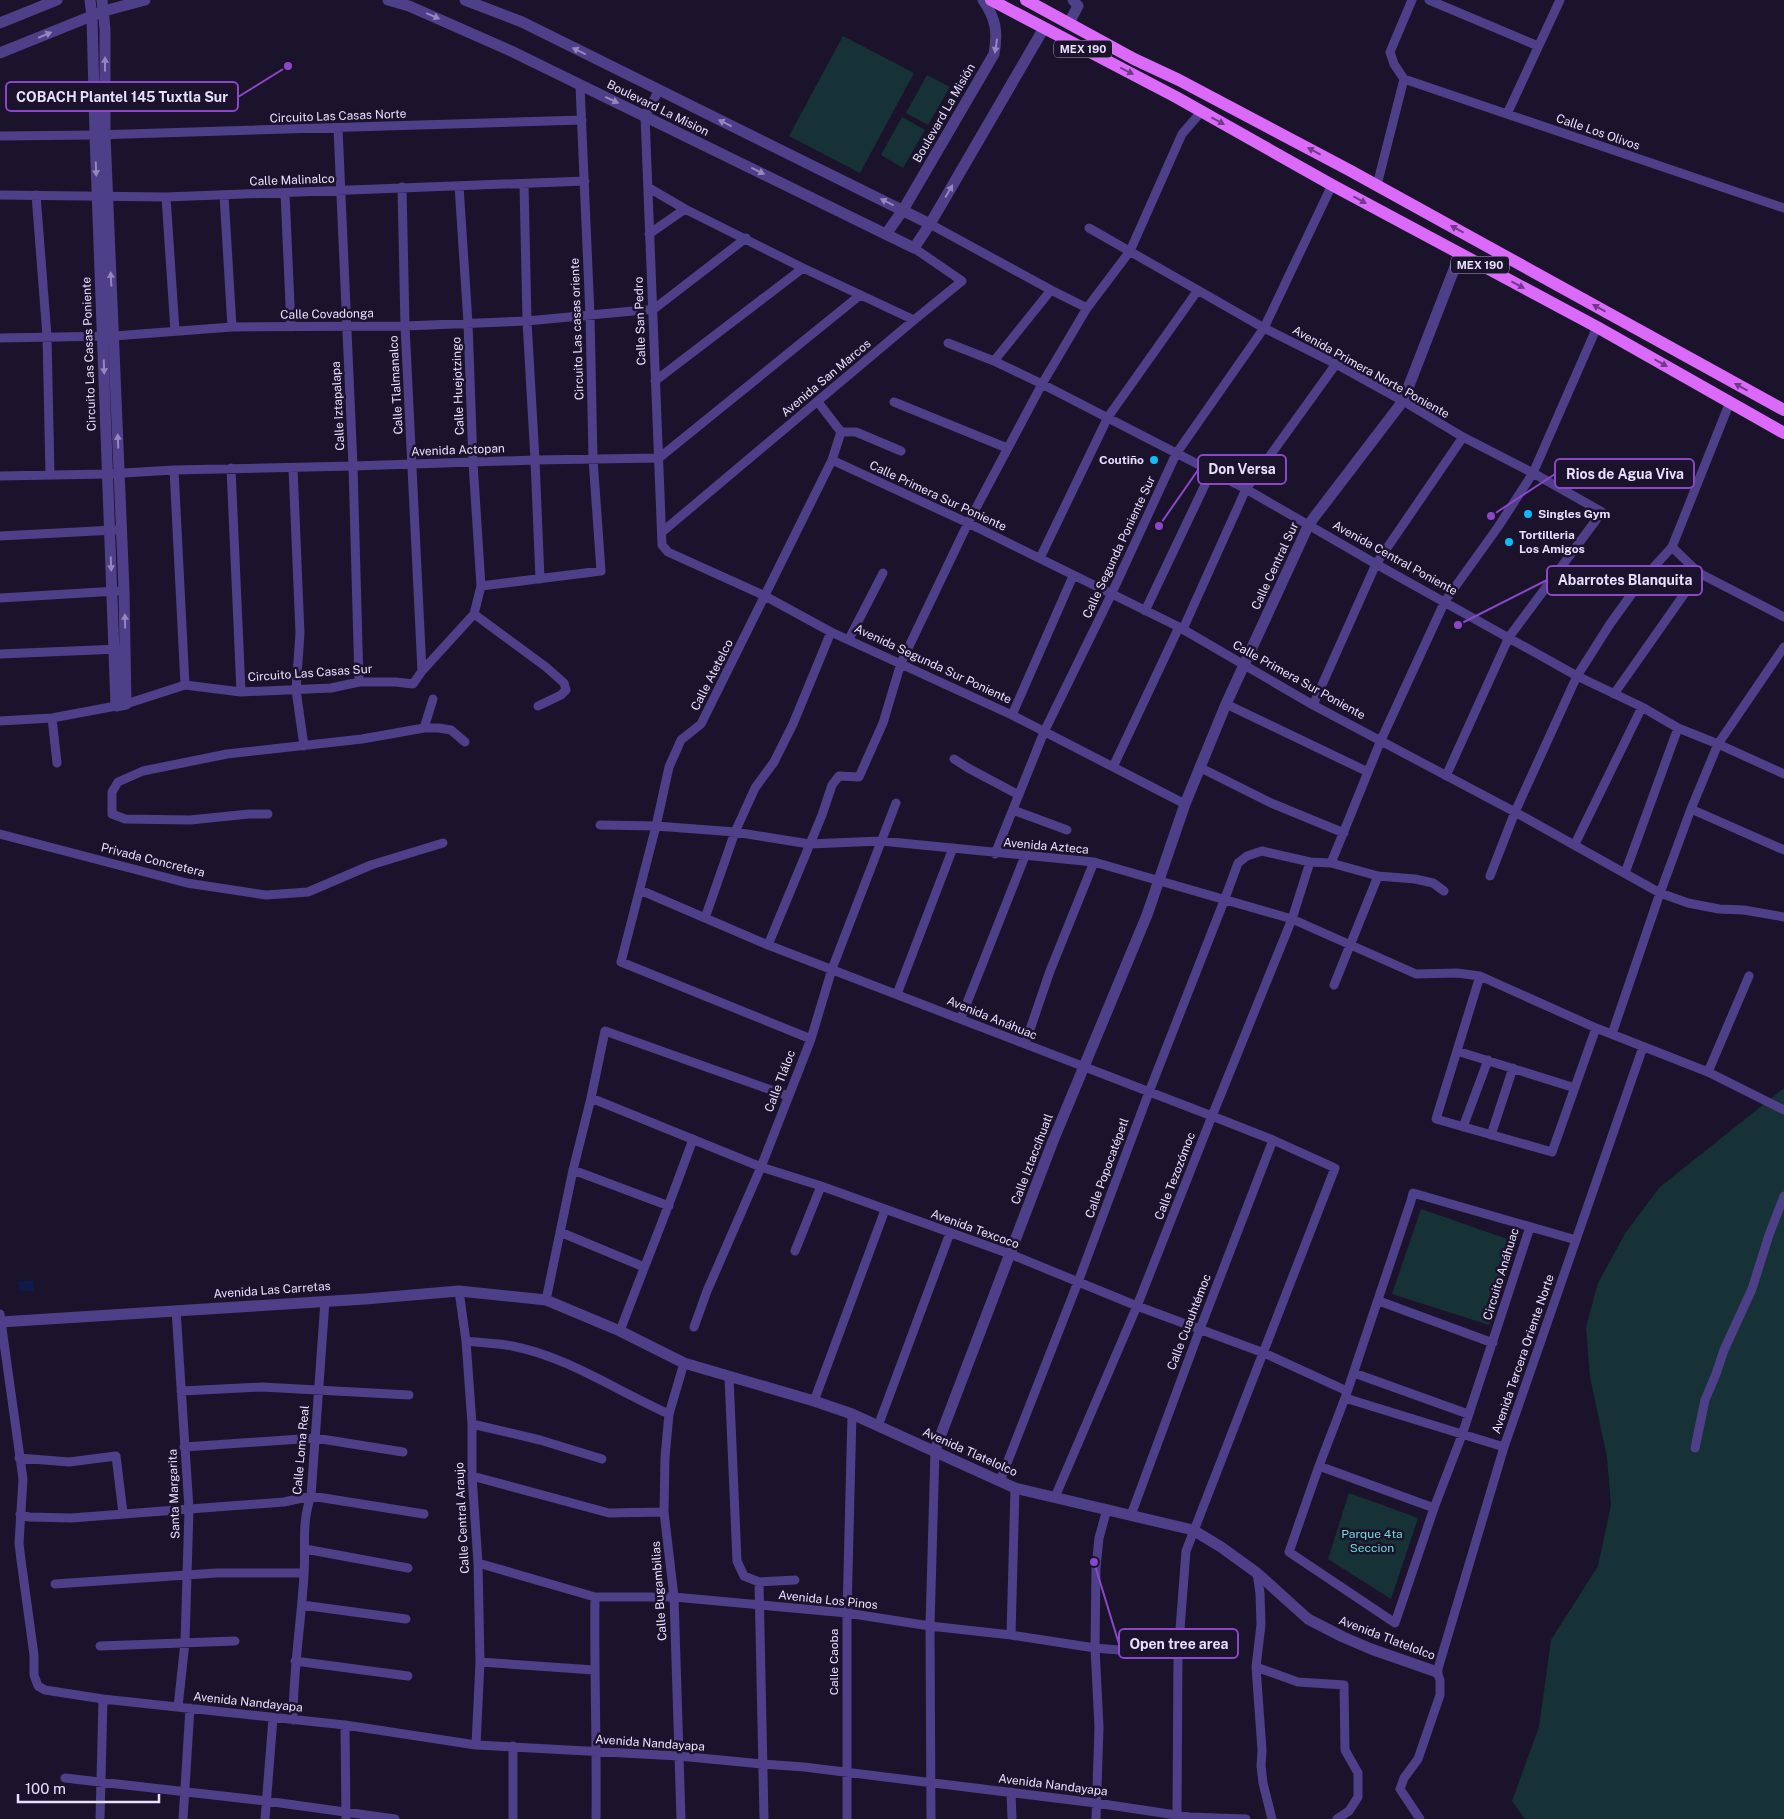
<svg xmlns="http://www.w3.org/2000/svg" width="1784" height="1819" viewBox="0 0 1784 1819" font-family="'Public Sans',sans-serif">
  <rect width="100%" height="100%" fill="#1b132c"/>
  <path fill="#163236" d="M843,36L914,73L860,173L789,136Z
    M927,75L950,87L928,125L906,113Z
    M902,117L925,130L903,168L881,155Z
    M1784,1088V1819H1525L1512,1801L1539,1727L1551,1640L1598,1566L1611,1505L1607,1457L1590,1377L1586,1327L1598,1283L1626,1232L1660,1187Z
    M1421,1209L1516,1242L1489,1325L1392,1294Z
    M1349,1493L1418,1518L1391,1599L1328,1559Z"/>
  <path fill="#0d1a4a" d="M18,1281H34V1291H19Z"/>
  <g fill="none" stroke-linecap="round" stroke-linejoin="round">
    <path stroke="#4e3f89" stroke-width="9" d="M1429,0L1538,46
      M1404,79L1784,208
      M659,90L645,116L662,545L668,552L765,596L831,632L1012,715L1185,804
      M1507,114L1560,0
      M338,128L353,466L359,682
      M0,136L95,135L582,120
      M524,184L527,321L535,460L540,579
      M1377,185L1404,79L1394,64L1390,52L1412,0
      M402,187L405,326L422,671
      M649,188L685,209L803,268L914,320
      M285,193L291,327
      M0,195L166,197L585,181
      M36,195L47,336L50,475
      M224,195L232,327
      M166,197L175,331
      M930,224L1051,290L1087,308
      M1089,228L1264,328L1336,364L1403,401L1463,437L1533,473L1602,512L1509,637L1446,776
      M649,234L685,209
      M0,338L114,336L232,327L405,326L527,321L654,309L746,238
      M948,343L994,361L1042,384L1246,489L1376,564L1577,676L1642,707L1678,728L1718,744L1784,774
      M994,361L1051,290
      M655,381L803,268
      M818,402L841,432
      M894,402L1007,448
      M841,432H856L901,451
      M832,460L968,523L1179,627L1313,705L1515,812L1660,893L1688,903L1719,909L1744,910L1784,917
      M231,468L241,692
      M293,468L300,633L296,690L304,746
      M174,470L185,685
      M0,476L107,474L174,470L353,466L535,460L659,458L859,296
      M662,532L914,320L962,281L914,248
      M0,536L115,530
      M1672,547L1699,573L1784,617
      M1040,558L1108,417L1198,290
      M481,586L601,571L593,459L590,315L580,86
      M0,598L117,591
      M1145,611L1211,472
      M474,614L546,667L564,683L566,690L561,695L538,706
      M1183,629L1246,489L1336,364
      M849,639L883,573
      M0,654L120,649
      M1614,694L1699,573
      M126,704L185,685L241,692L331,688L359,682H396L413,684L422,671L474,614L481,586L473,463L468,323L459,186
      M1226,704L1368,772
      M1313,705L1376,564L1463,437
      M1012,715L1073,576
      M52,718L57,763
      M0,721L52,718L116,706
      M424,728L433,699
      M954,759L968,768L1019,795
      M1113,767L1179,627
      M1199,767L1271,803L1344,833
      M1691,809L1784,850
      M1013,810L1067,830
      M268,814H249L190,820L125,819L112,814V792L118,782L143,771L227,754L362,739L424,728H439L451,730L465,742
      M600,825L656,826L735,832L809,844L881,841L1094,862L1292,919L1416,974L1457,973L1480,976L1596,1028L1708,1072L1784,1110
      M0,834L187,883L266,895L308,892L371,865L443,843
      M1575,844L1642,707
      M995,854L1044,732L1111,595L1176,454L1264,328L1332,185
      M1331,863L1381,740L1445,601L1498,527L1533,473L1597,327
      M1625,873L1678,728
      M1490,876L1515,812L1577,676L1610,624L1641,581L1672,547L1730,402
      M640,890L768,945L1212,1116L1273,1140L1335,1168L1186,1551L1178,1655L1177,1814
      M705,918L735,832L755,788L774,762L793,724L831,632
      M768,945L822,815L832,785L839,776L859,777L883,723L901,663L968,523L1042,384L1087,308L1130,251L1182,134L1201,112
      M1480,976L1436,1119L1552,1152L1596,1028
      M1334,985L1378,876
      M897,994L953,848
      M961,1018L1025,856
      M1612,1034L1660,893L1691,809L1718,744L1784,647
      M811,1039L621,962L656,826L669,767L681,740L701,724L832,460L841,432
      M1025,1044L1050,971L1094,862
      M1457,1051L1575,1088
      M1708,1072L1749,976
      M591,1098L761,1167L821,1186L1010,1254L1137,1306L1264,1353L1347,1391
      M1463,1127L1488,1060
      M1491,1135L1513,1068
      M573,1170L669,1206
      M1530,1227L1462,1435L1434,1508L1395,1623L1289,1552L1319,1466L1345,1398L1411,1201L1413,1193L1576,1240
      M560,1232L644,1267
      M795,1251L821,1186
      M459,1291L466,1341L472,1424V1476L478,1563L480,1662L476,1745
      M546,1300L573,1170L591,1098L605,1031L788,1096
      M1379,1301L1493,1343
      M176,1310L189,1509L185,1642L178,1707
      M0,1314L23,1479L19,1543L21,1560L34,1655V1675L38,1686L45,1690L103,1699L345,1725L476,1745L679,1756L762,1764L804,1767L1096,1803L1189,1817L1246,1819
      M694,1327L707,1291L761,1167L811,1039L832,969L896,803
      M620,1331C644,1267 670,1204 693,1139
      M466,1341C481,1343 497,1343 512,1346C566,1356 619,1392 669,1414
      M1354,1373L1468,1414
      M729,1377L737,1561L744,1576L759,1582L795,1580
      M181,1391L262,1387L409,1395
      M1345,1398L1504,1447
      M814,1401L885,1210
      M472,1424L540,1440L602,1459
      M878,1426L950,1233
      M184,1447L315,1438L403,1452
      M1695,1448L1705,1400L1716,1374L1724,1350L1752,1289L1769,1235L1784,1196
      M19,1458L69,1462L116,1456L123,1513
      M1319,1466L1434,1508
      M472,1476L609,1513L664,1512
      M1000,1481L1078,1282L1149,1092L1224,901L1238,863L1247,856L1262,851L1310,862L1331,863L1378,876L1415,879L1433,883L1444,891
      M1055,1497L1137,1306L1212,1116L1292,919L1310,862
      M20,1514L29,1517L71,1518L284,1502L311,1496L424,1514
      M1131,1515L1200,1329L1273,1140
      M305,1549L408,1568
      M478,1563L595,1597H674L847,1613L930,1626L1011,1635L1095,1648L1178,1655
      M1257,1573L1260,1593L1261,1625L1256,1667L1262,1750L1261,1766L1263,1783L1272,1819
      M759,1582L764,1819
      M55,1584L216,1573H304
      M595,1597C594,1671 597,1745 596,1819
      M302,1605L406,1619
      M1011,1635L1015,1488
      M100,1646L235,1641
      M295,1661L408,1676
      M480,1662L594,1670
      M1256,1667L1298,1682L1344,1685L1345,1750L1358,1773V1797L1349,1811L1337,1819
      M293,1720C293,1671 301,1624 304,1575C306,1548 301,1523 311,1496L325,1301
      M345,1725L346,1819
      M513,1746V1819
      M65,1778L266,1801L395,1819
      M1011,1792L1012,1819
      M100,1819L103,1699
      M183,1819L190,1708
      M265,1819L273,1718
      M681,1819L674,1597L664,1512L665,1457L669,1414L684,1363
      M847,1819V1613L852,1414
      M931,1819L930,1626L935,1450
      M1096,1819L1099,1727L1095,1648L1096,1568L1099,1538L1107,1509
      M1420,1819L1400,1789L1404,1778L1418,1759L1440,1695V1680L1437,1672L1504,1447L1643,1047"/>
    <path stroke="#4e3f89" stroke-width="11" d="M90,0L92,16L95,135L116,706L126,704L124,590L105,135V29L102,0
      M388,0L409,6L511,51L914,248L930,224L1044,28
      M465,0L522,22L930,224
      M0,23L57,0
      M1069,23L1078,6L1073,0
      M0,53L104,11L145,0
      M886,234L903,210L994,54C998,32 996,19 983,0
      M0,1322L365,1299L459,1291L546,1300L620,1331L684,1363L814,1401L852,1414L1015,1488L1193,1530L1221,1547L1257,1573L1308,1619L1343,1637L1371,1649L1437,1672
      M935,1450L1053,1141L1147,915L1185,804L1226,704L1309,524L1403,401L1460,254"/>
    <path stroke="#db69fa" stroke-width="12" d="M991,0L1176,97L1332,185L1597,327L1784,433
      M1026,0L1134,59L1179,80L1349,170L1784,410"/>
  </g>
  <defs><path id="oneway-solid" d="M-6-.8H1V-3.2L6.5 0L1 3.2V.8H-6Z" transform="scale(1.25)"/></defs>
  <g fill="#9387be">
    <use href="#oneway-solid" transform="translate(433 16) rotate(23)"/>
    <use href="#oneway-solid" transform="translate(45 35) rotate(-23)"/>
    <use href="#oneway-solid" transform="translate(996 46) rotate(99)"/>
    <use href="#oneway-solid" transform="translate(579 51) rotate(-154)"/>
    <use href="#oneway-solid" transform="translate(105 64) rotate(-90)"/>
    <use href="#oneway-solid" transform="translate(612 100) rotate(25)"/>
    <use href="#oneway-solid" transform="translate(725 123) rotate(-154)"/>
    <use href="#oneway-solid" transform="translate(96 169) rotate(88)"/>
    <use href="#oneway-solid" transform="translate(758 171) rotate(26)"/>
    <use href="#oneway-solid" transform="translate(949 191) rotate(-60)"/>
    <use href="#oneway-solid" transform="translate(887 202) rotate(-154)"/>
    <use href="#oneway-solid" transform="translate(111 279) rotate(-93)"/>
    <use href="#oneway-solid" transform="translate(104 367) rotate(88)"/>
    <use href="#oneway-solid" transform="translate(118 441) rotate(-92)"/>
    <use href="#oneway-solid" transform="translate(111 564) rotate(88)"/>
    <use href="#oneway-solid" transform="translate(125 621) rotate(-91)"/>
  </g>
  <g fill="#713a89">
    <use href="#oneway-solid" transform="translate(1127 71) rotate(27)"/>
    <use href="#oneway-solid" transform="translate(1218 121) rotate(29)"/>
    <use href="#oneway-solid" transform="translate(1314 151) rotate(-152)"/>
    <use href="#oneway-solid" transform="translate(1360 200) rotate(29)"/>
    <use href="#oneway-solid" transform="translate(1457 229) rotate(-151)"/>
    <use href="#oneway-solid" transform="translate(1518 285) rotate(28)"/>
    <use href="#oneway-solid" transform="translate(1599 308) rotate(-151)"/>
    <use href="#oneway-solid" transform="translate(1661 363) rotate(30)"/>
    <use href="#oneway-solid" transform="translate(1741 387) rotate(-151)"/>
  </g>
  <g fill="#11bbf7" stroke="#1b132c" stroke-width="2">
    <circle cx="1154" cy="460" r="5"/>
    <circle cx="1528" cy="514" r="5"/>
    <circle cx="1509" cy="542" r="5"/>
  </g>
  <g text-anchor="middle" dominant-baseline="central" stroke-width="5" stroke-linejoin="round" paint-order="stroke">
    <g fill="#1b132c" stroke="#aaa2bf" stroke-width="1">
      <rect x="1054" y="40.5" width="58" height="17" rx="4"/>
      <rect x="1451" y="256.5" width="58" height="17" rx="4"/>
    </g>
    <g font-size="11" font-weight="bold" fill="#e7dffe">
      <text x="1083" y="49">MEX 190</text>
      <text x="1480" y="265">MEX 190</text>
    </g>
    <g font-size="12" fill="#e7dffe" stroke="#1b132c">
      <text transform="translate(658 108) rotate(26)">Boulevard La Mision</text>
      <text transform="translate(944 113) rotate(-60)">Boulevard La Misión</text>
      <text transform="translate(338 116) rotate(-2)">Circuito Las Casas Norte</text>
      <text transform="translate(1598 132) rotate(19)">Calle Los Olivos</text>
      <text transform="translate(292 180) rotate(-2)">Calle Malinalco</text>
      <text transform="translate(327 314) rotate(-1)">Calle Covadonga</text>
      <text transform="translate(640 321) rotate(-92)">Calle San Pedro</text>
      <text transform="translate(577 329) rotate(-92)">Circuito Las casas oriente</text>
      <text transform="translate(89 354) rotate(-92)">Circuito Las Casas Poniente</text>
      <text transform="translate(1371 372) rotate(29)">Avenida Primera Norte Poniente</text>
      <text transform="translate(826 378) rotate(-40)">Avenida San Marcos</text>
      <text transform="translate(396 385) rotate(-93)">Calle Tlalmanalco</text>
      <text transform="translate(458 386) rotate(-92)">Calle Huejotzingo</text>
      <text transform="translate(338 406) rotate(-93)">Calle Iztapalapa</text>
      <text transform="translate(458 450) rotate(-2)">Avenida Actopan</text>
      <text transform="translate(938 496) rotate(25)">Calle Primera Sur Poniente</text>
      <text transform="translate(1119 547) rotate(-65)">Calle Segunda Poniente Sur</text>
      <text transform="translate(1395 558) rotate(29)">Avenida Central Poniente</text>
      <text transform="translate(1275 566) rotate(-65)">Calle Central Sur</text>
      <text transform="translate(933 664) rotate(25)">Avenida Segunda Sur Poniente</text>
      <text transform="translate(310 673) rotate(-4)">Circuito Las Casas Sur</text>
      <text transform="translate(712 675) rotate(-63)">Calle Atetelco</text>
      <text transform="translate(1299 680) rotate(29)">Calle Primera Sur Poniente</text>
      <text transform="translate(1046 846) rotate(5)">Avenida Azteca</text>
      <text transform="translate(153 860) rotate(14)">Privada Concretera</text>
      <text transform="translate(992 1018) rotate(22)">Avenida Anáhuac</text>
      <text transform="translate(780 1081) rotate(-69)">Calle Tláloc</text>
      <text transform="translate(1032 1159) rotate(-69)">Calle Iztaccíhuatl</text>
      <text transform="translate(1107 1168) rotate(-70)">Calle Popocatépetl</text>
      <text transform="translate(1175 1176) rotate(-69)">Calle Tezozómoc</text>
      <text transform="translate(975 1229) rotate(20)">Avenida Texcoco</text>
      <text transform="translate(1501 1274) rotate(-73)">Circuito Anáhuac</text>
      <text transform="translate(272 1290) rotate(-4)">Avenida Las Carretas</text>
      <text transform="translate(1189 1322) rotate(-69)">Calle Cuauhtémoc</text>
      <text transform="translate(1523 1354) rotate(-71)">Avenida Tercera Oriente Norte</text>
      <text transform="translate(301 1450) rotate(-85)">Calle Loma Real</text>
      <text transform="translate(970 1452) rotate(24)">Avenida Tlatelolco</text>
      <text transform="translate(174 1494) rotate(-92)">Santa Margarita</text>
      <text transform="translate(462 1518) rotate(-93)">Calle Central Araujo</text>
      <text transform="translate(659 1591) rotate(-94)">Calle Bugambilias</text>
      <text transform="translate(828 1600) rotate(6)">Avenida Los Pinos</text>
      <text transform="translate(1387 1638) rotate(21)">Avenida Tlatelolco</text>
      <text transform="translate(834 1662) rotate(-90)">Calle Caoba</text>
      <text transform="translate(248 1702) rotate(6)">Avenida Nandayapa</text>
      <text transform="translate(650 1743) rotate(4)">Avenida Nandayapa</text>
      <text transform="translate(1053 1785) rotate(7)">Avenida Nandayapa</text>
    </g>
    <g font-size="12" font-weight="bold" fill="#e7dffe" stroke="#1b132c" text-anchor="start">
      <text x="1144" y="460" text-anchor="end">Coutiño</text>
      <text x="1538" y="514">Singles Gym</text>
      <text x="1519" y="535">Tortilleria<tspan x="1519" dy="14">Los Amigos</tspan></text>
    </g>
    <g font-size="12" fill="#6bded4" stroke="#1b132c">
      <text x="1372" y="1534">Parque 4ta<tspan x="1372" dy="14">Seccion</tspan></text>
    </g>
  </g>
  <path fill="none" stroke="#8b47c8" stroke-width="2" d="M288 66L238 97M1159 526L1198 470M1491 516L1555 474M1458 625L1547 580M1094 1562L1119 1644"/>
  <g fill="#8b47c8" stroke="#1b132c" stroke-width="2">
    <circle cx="288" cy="66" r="5"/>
    <circle cx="1159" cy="526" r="5"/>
    <circle cx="1491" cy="516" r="5"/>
    <circle cx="1458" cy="625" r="5"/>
    <circle cx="1094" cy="1562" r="5"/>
  </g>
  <g fill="#1b132c" stroke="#8b47c8" stroke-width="2">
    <rect x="6" y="82" width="232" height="29" rx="5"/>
    <rect x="1198" y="455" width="88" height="29" rx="5"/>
    <rect x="1555" y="459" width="139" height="29" rx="5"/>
    <rect x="1547" y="566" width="155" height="29" rx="5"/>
    <rect x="1119" y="1629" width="119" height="29" rx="5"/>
  </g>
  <g font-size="14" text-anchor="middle" font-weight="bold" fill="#e7dffe">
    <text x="122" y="102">COBACH Plantel 145 Tuxtla Sur</text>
    <text x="1242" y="474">Don Versa</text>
    <text x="1625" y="479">Rios de Agua Viva</text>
    <text x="1625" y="585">Abarrotes Blanquita</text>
    <text x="1179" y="1649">Open tree area</text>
  </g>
  <path d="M18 1794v8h141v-8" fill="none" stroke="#e7dffe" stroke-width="2.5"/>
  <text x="25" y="1794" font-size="15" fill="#e7dffe" stroke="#1b132c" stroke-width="4" paint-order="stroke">100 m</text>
</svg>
